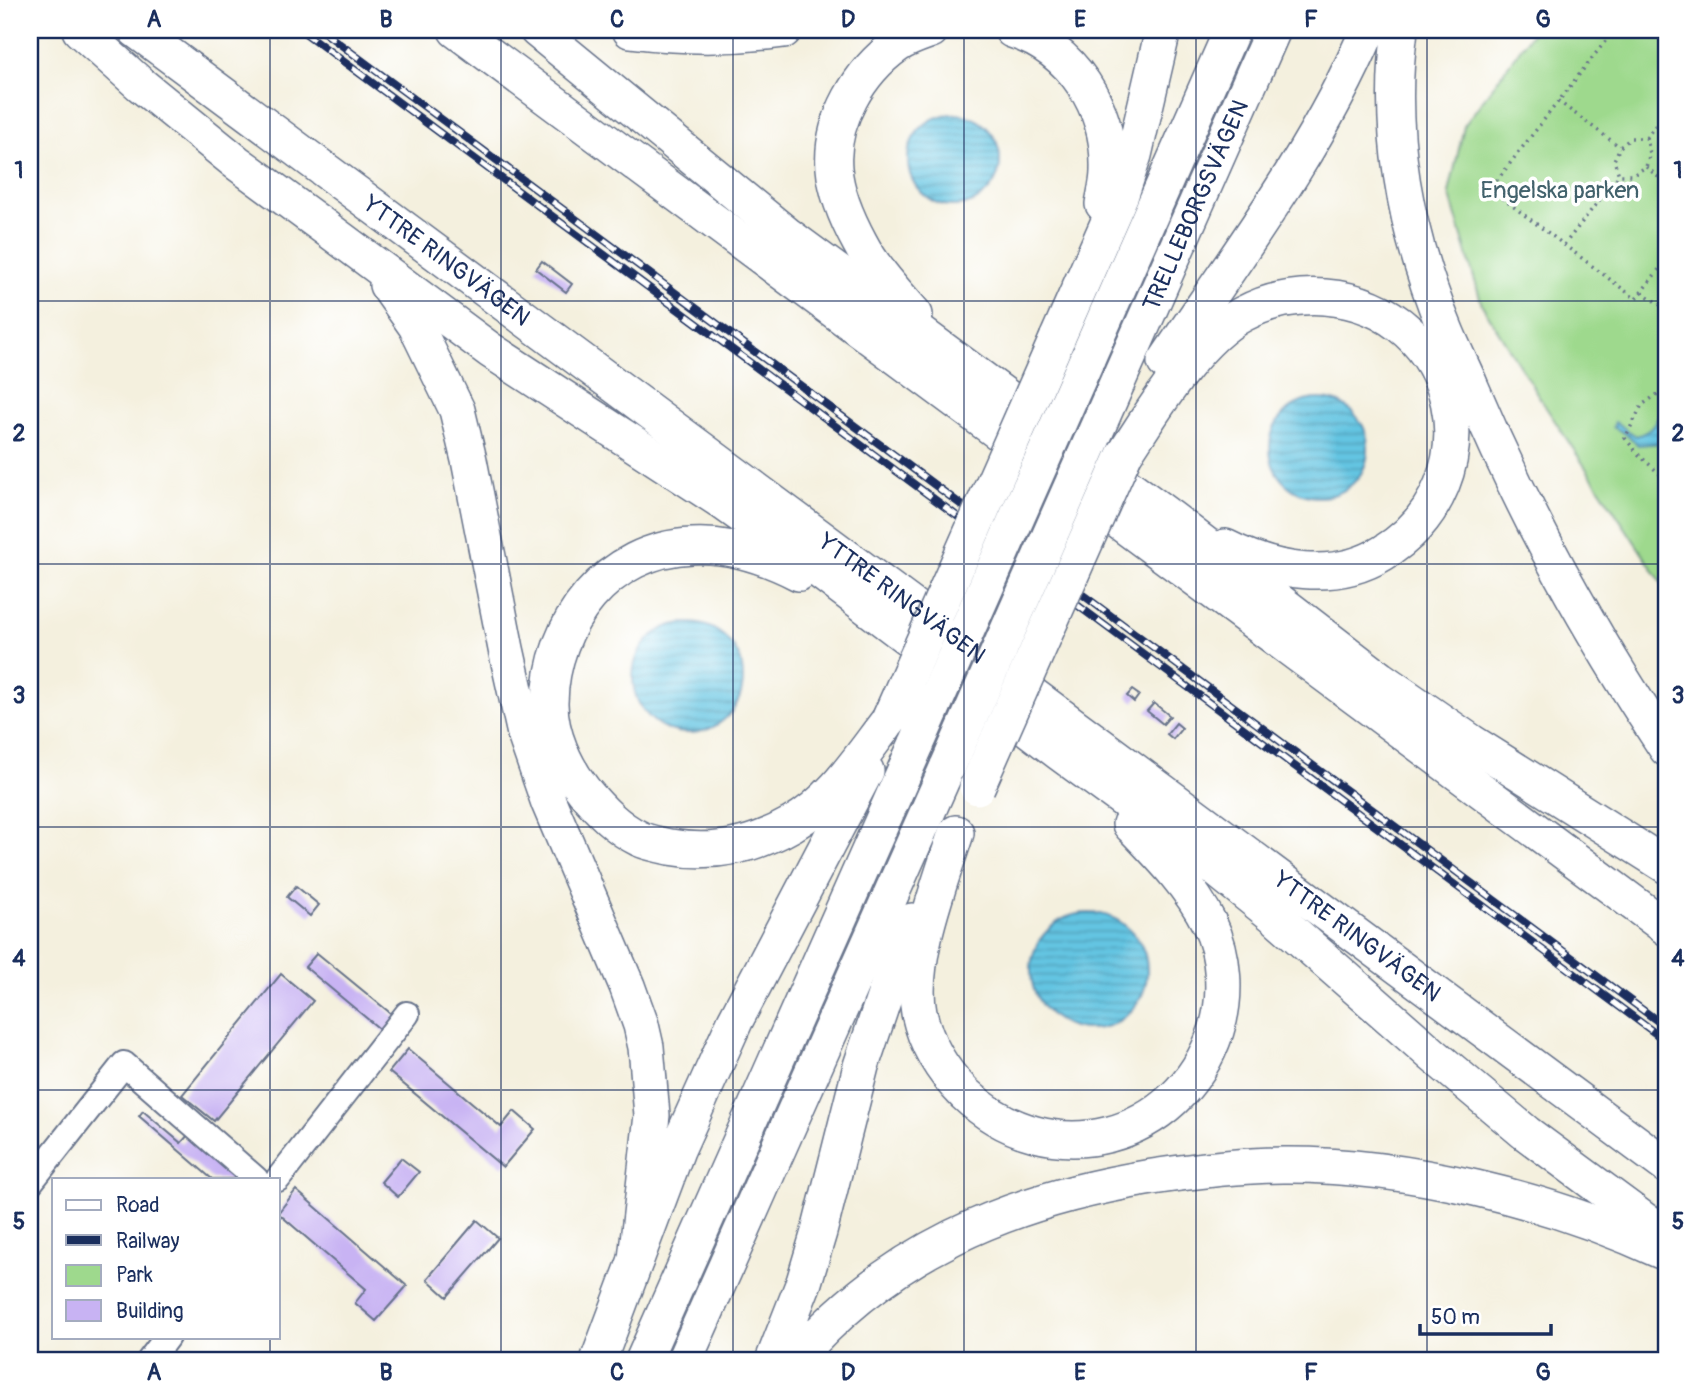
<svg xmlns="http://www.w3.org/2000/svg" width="1697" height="1391" viewBox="0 0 1697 1391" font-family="Pangolin,sans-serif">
  <defs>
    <pattern id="water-rules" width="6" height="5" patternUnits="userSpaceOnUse" patternTransform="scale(1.75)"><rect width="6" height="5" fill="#64c5e2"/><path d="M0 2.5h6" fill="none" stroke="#52a0ba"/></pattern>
  </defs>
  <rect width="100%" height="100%" fill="#fff"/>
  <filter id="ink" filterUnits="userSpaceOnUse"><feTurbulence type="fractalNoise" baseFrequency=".0143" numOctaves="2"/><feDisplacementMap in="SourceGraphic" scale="14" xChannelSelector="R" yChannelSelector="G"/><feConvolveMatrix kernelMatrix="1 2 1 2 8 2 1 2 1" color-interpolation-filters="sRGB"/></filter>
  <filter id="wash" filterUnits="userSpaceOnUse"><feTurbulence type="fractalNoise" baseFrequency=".00686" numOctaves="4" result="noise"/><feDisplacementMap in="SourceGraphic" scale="28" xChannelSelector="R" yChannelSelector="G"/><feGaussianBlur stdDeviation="1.57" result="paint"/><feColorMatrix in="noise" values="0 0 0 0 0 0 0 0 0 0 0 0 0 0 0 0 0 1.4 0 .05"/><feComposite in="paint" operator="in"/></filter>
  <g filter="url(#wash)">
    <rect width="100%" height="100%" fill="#f4f0de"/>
    <path fill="#9ed98d" stroke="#5c8476" stroke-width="2" d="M1534,30H1667V591L1543,403L1482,305L1449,193L1464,126Z"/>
    <path fill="url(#water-rules)" stroke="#407aa0" stroke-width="2" d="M908 160a46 46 0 1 1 92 0a46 46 0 1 1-92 0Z
      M1270 448a49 49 0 1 1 98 0a49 49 0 1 1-98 0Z
      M1667,400V438L1662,443L1638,445L1628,435L1613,427L1615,422L1636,436C1656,431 1658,416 1667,400Z
      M633 678a55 55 0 1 1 110 0a55 55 0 1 1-110 0Z
      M1031 971a58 58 0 1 1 116 0a58 58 0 1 1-116 0Z"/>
    <g id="blocks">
      <path fill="#c8b3f3" d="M542,261L572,284L566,292L536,269Z
        M1132,690L1139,695L1134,702L1127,696Z
        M1154,703L1170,716L1163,724L1147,711Z
        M1176,723L1182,728L1173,739L1167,734Z
        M296,886L319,905L310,916L287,897Z
        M317,953L400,1021L388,1036L305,967Z
        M281,974L313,1001L214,1121L182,1095Z
        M408,1049L501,1127L514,1111L535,1129L503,1167L389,1072Z
        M143,1111L181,1143L190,1133L243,1179H212L139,1116Z
        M401,1158L419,1172L398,1197L381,1182Z
        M296,1190L407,1286L376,1321L355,1303L366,1289L278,1213Z
        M477,1220L498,1238L447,1297L427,1279Z"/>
    </g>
  </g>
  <g filter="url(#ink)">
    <use href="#blocks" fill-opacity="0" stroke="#67738b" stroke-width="2"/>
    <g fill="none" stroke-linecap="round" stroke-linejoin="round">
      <defs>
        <path id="minor" d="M278,1179L407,1014
          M30,1183L124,1064L256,1179
          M149,1361L167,1337"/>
        <g id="highway">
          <path d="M80,30L140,84L236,162L334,234L490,350L717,498L821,572L1060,753L1195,852L1277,918L1433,1055L1526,1133L1667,1237"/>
          <path id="s1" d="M136,30L1667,1166"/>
          <path d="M456,30L1667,928"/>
          <path d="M537,30L786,234L1172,519L1380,679L1471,742L1667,866"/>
          <path d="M630,30C682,37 732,37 784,30"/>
          <path d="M1012,30C1073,49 1110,108 1108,171C1108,182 1105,193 1103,204"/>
          <path d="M1400,30C1386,132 1406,234 1445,329C1453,349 1463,368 1471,387C1526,518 1589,631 1667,749"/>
          <path d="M387,285L416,326L457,410L469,460L506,649L525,734L549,803L627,986L641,1025L646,1047L652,1115L636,1259"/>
          <path d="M915,315C896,293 874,270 860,243C848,221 836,193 834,168C830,121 860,71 897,45C907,38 920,34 931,30"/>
          <path d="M1057,339L1121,194L1134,155L1163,30"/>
          <path d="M1087,359L1232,30"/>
          <path d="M1165,362C1238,254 1317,150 1368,30"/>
          <path id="s2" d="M1118,381L1273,30"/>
          <path d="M1124,455C1154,410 1195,339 1243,314C1269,300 1297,295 1325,297C1462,308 1498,483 1383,553C1334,583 1274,572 1225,547"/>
          <path d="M799,573C766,556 729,544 692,546C608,549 551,623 550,703C550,734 565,767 584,791C600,810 617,828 640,839C649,843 660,845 670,847C714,855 754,846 792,824C833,801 861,756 889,720"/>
          <path d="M956,833C940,883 909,961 919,1013C926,1045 942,1071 965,1094C1050,1175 1179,1142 1216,1031C1227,998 1225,955 1209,923C1190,885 1159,854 1130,824"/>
          <path d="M598,1361L677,1150L735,1021L866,771"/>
          <path d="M643,1361L917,743"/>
          <path d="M684,1361L948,766"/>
          <path d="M773,1361L804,1282L819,1232L861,1066L894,968L912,921"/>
          <path d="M794,1361C887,1252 1007,1201 1146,1178C1191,1171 1238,1165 1283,1165C1406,1164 1549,1199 1661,1251"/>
        </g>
      </defs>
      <use href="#minor" stroke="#67738b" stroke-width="28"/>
      <use href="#highway" stroke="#67738b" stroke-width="38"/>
      <path stroke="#67738b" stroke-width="3.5" stroke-dasharray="2 5" stroke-linecap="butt" d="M1614,30L1490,189L1636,299L1667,259
        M1652,30L1667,41
        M1558,101L1620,147
        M1631,138H1646L1650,153L1646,167L1633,175H1619L1614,160L1620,147Z
        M1646,138L1667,110
        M1646,167L1667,184
        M1564,245L1619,175
        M1642,292L1667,310
        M1667,384L1662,391L1642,405L1625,438L1639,455L1662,476L1667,471
        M1662,476L1667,481"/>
      <use href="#minor" stroke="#fff" stroke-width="24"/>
      <use href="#highway" stroke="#fff" stroke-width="35"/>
      <defs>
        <path id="rail" d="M301,30L1667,1042
          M321,30L1667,1028"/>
      </defs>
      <use href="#rail" stroke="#1b2f5e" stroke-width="8"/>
      <use href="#rail" stroke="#fff" stroke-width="5" stroke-dasharray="16" stroke-linecap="butt"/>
      <defs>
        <path id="highway-bridge" d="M889,720L1057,339
          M917,743L1087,359
          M948,766L1118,381
          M977,787L1124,455"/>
      </defs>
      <use href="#highway-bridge" stroke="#67738b" stroke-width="38" stroke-linecap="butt"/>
      <use href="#highway-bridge" stroke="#fff" stroke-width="35"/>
    </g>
  </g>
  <path fill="none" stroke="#1b2f5e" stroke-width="2" stroke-opacity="0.55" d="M270,30V1179M501,30V1361M733,30V1361M964,30V1361M1196,30V1361M1427,30V1361M30,301H1667M30,564H1667M30,827H1667M30,1090H1667M270,1337V1361"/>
  <g text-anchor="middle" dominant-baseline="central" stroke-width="7" stroke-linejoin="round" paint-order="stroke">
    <g font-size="24" fill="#42626c" stroke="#fff">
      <text x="1560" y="190">Engelska parken</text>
    </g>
    <g font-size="24" fill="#1b2f5e" stroke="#fff">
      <text stroke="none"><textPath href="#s2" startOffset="192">TRELLEBORGSVÄGEN</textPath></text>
      <text stroke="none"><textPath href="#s1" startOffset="387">YTTRE RINGVÄGEN</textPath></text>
      <text stroke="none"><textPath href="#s1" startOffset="954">YTTRE RINGVÄGEN</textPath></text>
      <text stroke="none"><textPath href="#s1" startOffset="1521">YTTRE RINGVÄGEN</textPath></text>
    </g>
  </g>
  <rect width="1697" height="1391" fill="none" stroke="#fff" stroke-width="77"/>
  <rect x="52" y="1178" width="228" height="161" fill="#ffffff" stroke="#a4acbf" stroke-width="2"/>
  <rect x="66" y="1200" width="35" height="10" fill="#ffffff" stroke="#a4acbf" stroke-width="2"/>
  <text x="116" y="1212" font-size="21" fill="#1b2f5e">Road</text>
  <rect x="66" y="1235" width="35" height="10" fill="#1b2f5e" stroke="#a4acbf" stroke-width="2"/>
  <text x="116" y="1248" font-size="21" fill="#1b2f5e">Railway</text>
  <rect x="66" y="1265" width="35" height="21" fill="#9ed98d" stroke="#a4acbf" stroke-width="2"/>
  <text x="116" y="1282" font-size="21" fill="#1b2f5e">Park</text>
  <rect x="66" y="1300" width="35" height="21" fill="#c8b3f3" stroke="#a4acbf" stroke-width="2"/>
  <text x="116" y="1318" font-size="21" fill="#1b2f5e">Building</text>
  <path d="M1420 1324v10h131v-10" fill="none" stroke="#1b2f5e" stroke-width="3.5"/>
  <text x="1431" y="1324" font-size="21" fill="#1b2f5e" stroke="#ffffff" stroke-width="5" paint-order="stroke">50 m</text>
  <rect x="38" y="38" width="1620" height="1314" fill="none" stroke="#1b2f5e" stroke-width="2.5"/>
  <g font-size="23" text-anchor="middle" font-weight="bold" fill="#1b2f5e">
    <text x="154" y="27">A</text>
    <text x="386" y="27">B</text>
    <text x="617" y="27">C</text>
    <text x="848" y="27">D</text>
    <text x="1080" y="27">E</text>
    <text x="1311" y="27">F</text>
    <text x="1543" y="27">G</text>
    <text x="19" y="178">1</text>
    <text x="1678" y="178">1</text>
    <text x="19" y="441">2</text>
    <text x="1678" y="441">2</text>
    <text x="19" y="703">3</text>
    <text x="1678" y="703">3</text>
    <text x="19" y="966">4</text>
    <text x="1678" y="966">4</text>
    <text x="19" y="1229">5</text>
    <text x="1678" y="1229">5</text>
    <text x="154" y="1380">A</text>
    <text x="386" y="1380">B</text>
    <text x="617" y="1380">C</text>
    <text x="848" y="1380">D</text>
    <text x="1080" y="1380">E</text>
    <text x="1311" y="1380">F</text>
    <text x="1543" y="1380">G</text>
  </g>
</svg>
